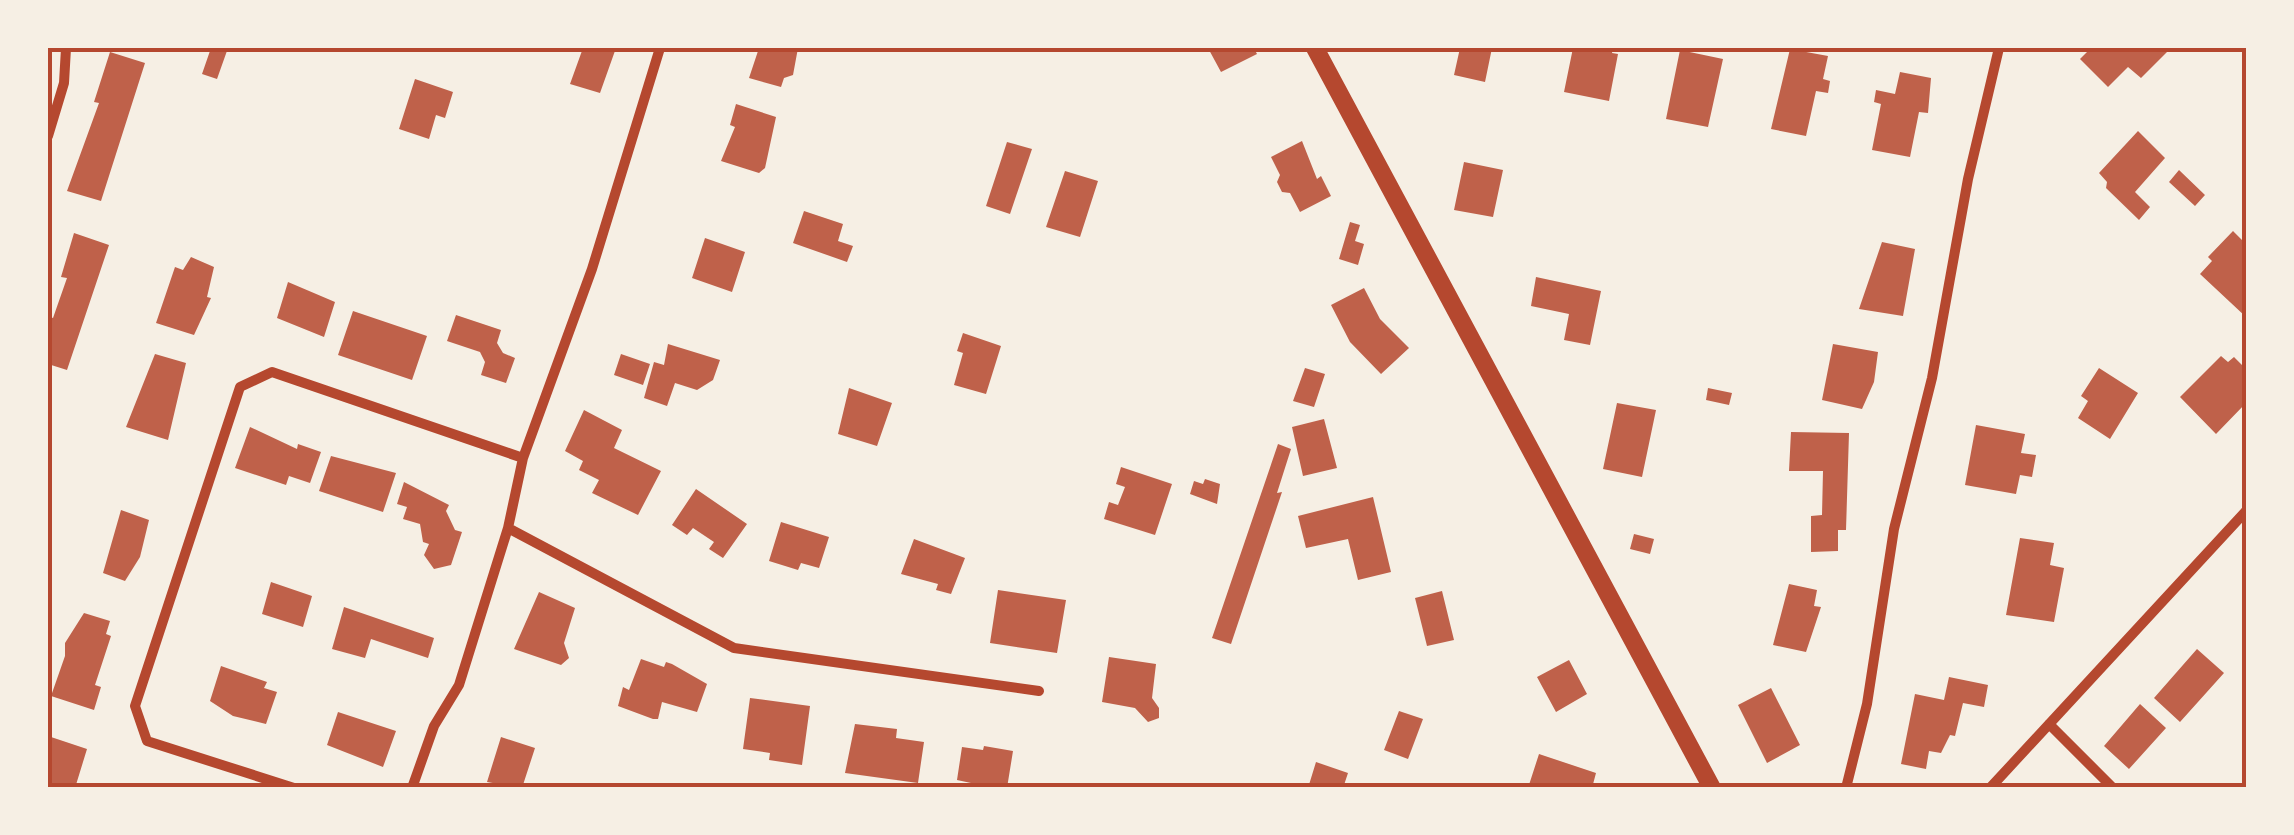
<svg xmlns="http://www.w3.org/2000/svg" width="2294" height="835" viewBox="0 0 2294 835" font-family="Literata,serif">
  <rect width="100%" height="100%" fill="#f6efe4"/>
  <path fill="#bf614a" d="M211,48H228L217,79L202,74Z
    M583,48H616L600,93L570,84Z
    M759,48H798L793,75L784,78L781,87L749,78Z
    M1208,48H1254L1257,54L1221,72Z
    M1460,48H1492L1485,82L1454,75Z
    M1573,48H1613L1612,53L1618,54L1609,101L1564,92Z
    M2084,48H2162L2167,52L2141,78L2128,67L2108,87L2080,59L2088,51Z
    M1790,49L1828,56L1823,79L1830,81L1828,93L1816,91L1806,136L1771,129Z
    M1680,50L1723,59L1708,127L1666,119Z
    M110,52L145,63L101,201L67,191L99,103L94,102Z
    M1900,72L1931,78L1928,113L1919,112L1910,157L1872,150L1881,104L1874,102L1876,90L1895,94Z
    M415,79L453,92L445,118L436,115L429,139L399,129Z
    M736,104L776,117L765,168L759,173L721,161L735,127L730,125Z
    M2138,131L2165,158L2135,192L2150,207L2139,220L2106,188L2107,182L2099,173Z
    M1302,141L1317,179L1321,176L1331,196L1300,212L1290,193L1282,192L1277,182L1280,175L1271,157Z
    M1007,142L1032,149L1010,214L986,206Z
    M1464,162L1503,170L1493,217L1454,210Z
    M2179,170L2205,195L2195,206L2169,182Z
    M1065,171L1098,181L1080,237L1046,227Z
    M804,211L843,224L838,241L853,246L847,262L793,243Z
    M1350,222L1360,225L1355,241L1364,244L1358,265L1339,259Z
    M2233,231L2246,244V317L2200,274L2212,261L2208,257Z
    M74,233L109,245L67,370L48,364V316L53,318L67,278L61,277Z
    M705,238L745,252L732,292L692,278Z
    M1882,242L1915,249L1903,316L1859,309Z
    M191,257L214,267L207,297L211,298L194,335L156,323L175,267L183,270Z
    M1536,277L1601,291L1590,345L1564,340L1569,314L1531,306Z
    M288,282L335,302L324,337L277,318Z
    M1364,288L1380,319L1409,348L1381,374L1350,342L1331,305Z
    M353,311L427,336L412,380L338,355Z
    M456,315L501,330L497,343L503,353L515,358L506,383L481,375L485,362L480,352L447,341Z
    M963,333L1001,346L986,394L954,385L963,353L957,351Z
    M668,344L720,360L713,380L697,390L675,383L667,406L644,398L654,362L664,365Z
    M1833,344L1878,352L1874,382L1862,409L1822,400Z
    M155,354L186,363L168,440L126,427Z
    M621,354L650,364L643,385L614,375Z
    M2221,356L2228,362L2234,357L2246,369V403L2216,434L2180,397Z
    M1305,368L1325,374L1314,407L1293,401Z
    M2099,368L2138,393L2110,439L2078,418L2088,401L2081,396Z
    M849,388L892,403L877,446L838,434Z
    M1708,388L1732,393L1729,405L1706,400Z
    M1617,403L1656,410L1642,477L1603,469Z
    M584,410L622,430L614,448L661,471L638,515L592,493L599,480L579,470L583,461L565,451Z
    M1324,419L1337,468L1303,476L1292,427Z
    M1976,425L2025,434L2021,453L2036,455L2032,477L2020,475L2016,494L1965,485Z
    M250,427L297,449L298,444L321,452L310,483L289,476L286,485L235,468Z
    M1791,432L1849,433L1846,530H1838V551L1811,552V516L1822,515L1823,471H1789Z
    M1278,444L1291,449L1277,493L1282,492L1231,644L1212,638Z
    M331,456L396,473L383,512L319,491Z
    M1121,467L1172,484L1155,535L1104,519L1109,502L1118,505L1125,487L1116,484Z
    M1205,479L1220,484L1217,504L1190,494L1194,481L1203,484Z
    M404,482L449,505L446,511L455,530L462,532L451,565L434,569L424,555L429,544L423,542L420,524L403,519L407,507L397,504Z
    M696,489L747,524L723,558L709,549L714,542L693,528L687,535L672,525Z
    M1373,497L1391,572L1358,580L1348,539L1306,548L1298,516Z
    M121,510L149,520L140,557L125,581L103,573Z
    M781,522L829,537L819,568L801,563L798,570L769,561Z
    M1634,534L1654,539L1650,554L1630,549Z
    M2020,538L2054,543L2050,565L2064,568L2054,622L2006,615Z
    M914,539L965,558L951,594L936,590L938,584L901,574Z
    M271,582L312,596L303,627L262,614Z
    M1789,584L1817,590L1814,606L1821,607L1806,652L1773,645Z
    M998,590L1066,600L1057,653L990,643Z
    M1442,591L1454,640L1427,646L1415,598Z
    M539,592L575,608L564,643L569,658L561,665L514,649Z
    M344,607L434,638L428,658L371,639L365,658L332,649Z
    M84,613L110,621L106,634L111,636L95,685L101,687L94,710L51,696L65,656V643Z
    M2197,649L2224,673L2180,722L2154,698Z
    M1109,657L1156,664L1152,698L1159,708V718L1148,722L1135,708L1102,702Z
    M641,659L664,667L666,662L672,664L707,684L697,712L662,702L658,719H653L618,706L623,687L629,690Z
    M1569,660L1587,694L1556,712L1537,677Z
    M221,666L267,682L264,688L277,692L266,724L233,716L210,701Z
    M1949,677L1988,685L1984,707L1963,703L1955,736L1950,735L1941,753L1929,751L1926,769L1901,764L1915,694L1944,700Z
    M1771,688L1800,745L1767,763L1738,705Z
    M750,698L810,706L802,765L769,760L770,753L743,749Z
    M2140,704L2166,728L2129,769L2104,746Z
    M1399,711L1423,719L1408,759L1384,750Z
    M338,712L396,731L383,767L327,745Z
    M855,724L897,729L896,738L924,742L918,783L845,773Z
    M48,736L87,749L75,788H48Z
    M501,737L535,748L522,788L487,782Z
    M984,746L1013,751L1007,788H971V783L957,780L962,747L983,750Z
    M1539,754L1596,773L1592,788H1528Z
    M1316,762L1348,773L1343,788H1308Z"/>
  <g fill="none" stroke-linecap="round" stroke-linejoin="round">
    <path stroke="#b5482f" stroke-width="10" d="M48,136L64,83L66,48
      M508,528L734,648L1039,691
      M2049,724L2113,788
      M294,788L147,741L135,706L240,387L272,372L523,458
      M412,788L434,726L459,685L508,528L523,458L592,269L660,48
      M1846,788L1867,704L1894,529L1932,378L1968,179L1999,48
      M1990,788L2246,511"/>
    <path stroke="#b5482f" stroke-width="18" d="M1315,48L1712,788"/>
  </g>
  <rect width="2294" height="835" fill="none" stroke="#f6efe4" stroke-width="100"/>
  <rect x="50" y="50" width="2194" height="735" fill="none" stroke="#b5482f" stroke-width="4"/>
</svg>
